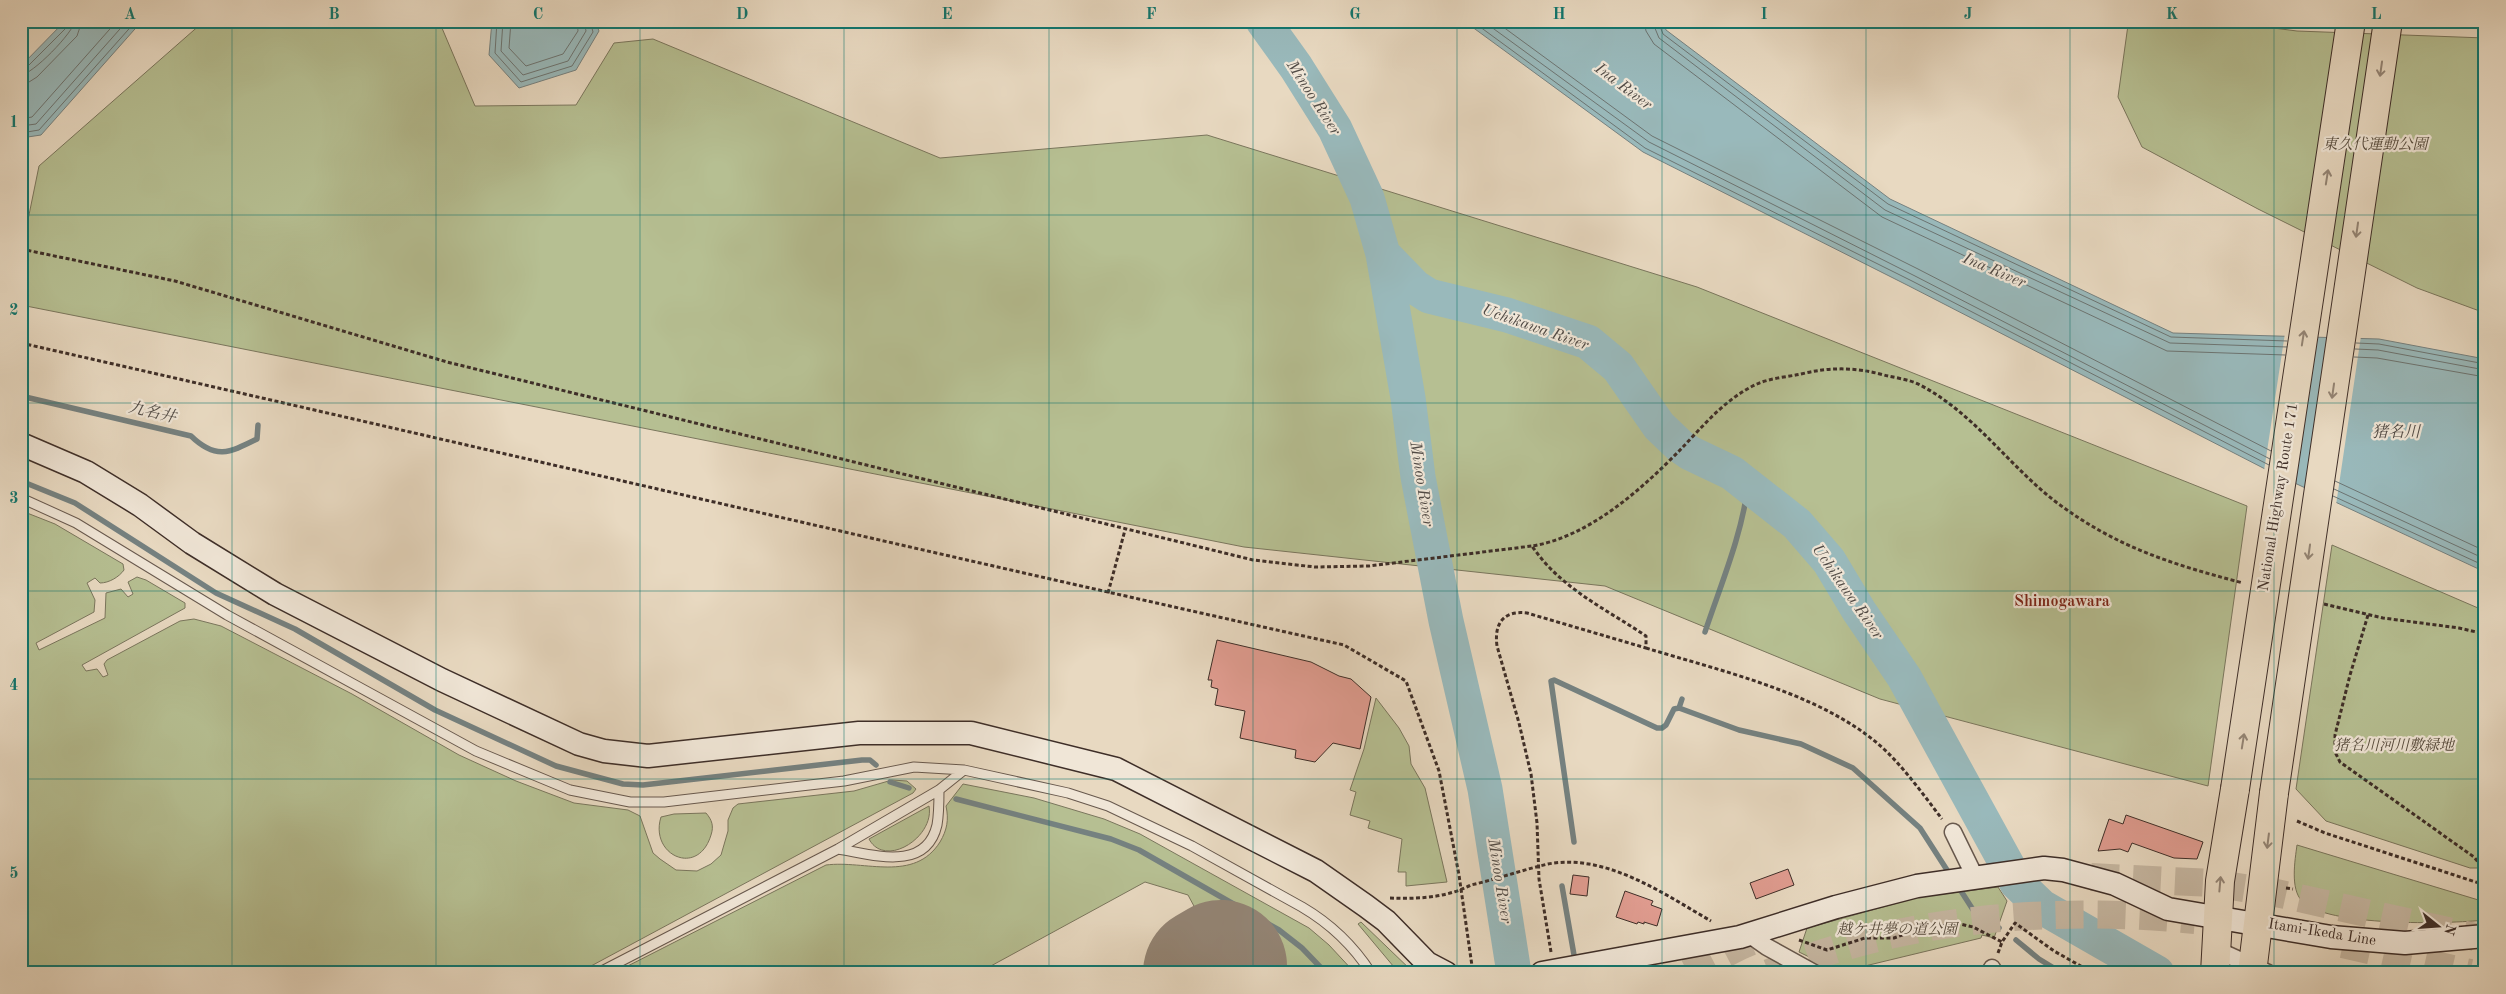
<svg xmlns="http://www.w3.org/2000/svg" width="2506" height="994" viewBox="0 0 2506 994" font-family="'Old Standard TT','Noto Serif JP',serif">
  <rect width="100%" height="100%" fill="#e8d9c1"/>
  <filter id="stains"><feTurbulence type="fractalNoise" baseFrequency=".004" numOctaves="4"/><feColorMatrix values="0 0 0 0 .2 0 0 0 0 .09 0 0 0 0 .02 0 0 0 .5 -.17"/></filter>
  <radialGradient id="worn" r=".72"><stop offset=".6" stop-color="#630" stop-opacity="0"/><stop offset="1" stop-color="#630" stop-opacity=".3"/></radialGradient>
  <path fill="#b6bf92" stroke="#7a765d" d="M217,21H439L475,106L576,105L614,43L653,39L940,158L1207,135L1697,287L2247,506L2208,786L1880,699L1605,586L1244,547L21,305V254L39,166L202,23Z
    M2218,21L2297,31L2485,38V313L2417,288L2258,209L2142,147L2118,97L2128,25Z
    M22,511L55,524L123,564L124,570C119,577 109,583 100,583L95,578L87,583L95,600L94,612L36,643L39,650L105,618L106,593L121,589L128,597L133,594L128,582L137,577L146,580L185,603V608L82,665L86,671L97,669L103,677L108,675L104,664L107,660L180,621L194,619L221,626L352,694L459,755L516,781L574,803L628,810L640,816L653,853L660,859L676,870L697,871L711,864L721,855L728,831V820L733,808L738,804L854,791L892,780L907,781L916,789L913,793L578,973H21Z
    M2332,545L2485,611V868H2470L2326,821L2296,789Z
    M1376,698L1399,728L1409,746L1411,764L1425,788L1447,882L1406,886V872H1398L1402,839L1368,828L1370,821L1350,815L1356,792L1350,790L1364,749Z
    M963,784L1034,798L1104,819L1140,834L1309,928L1329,945L1355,973H1230L1188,895L1145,882L978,973H614L826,865C865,860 914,883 940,842C947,830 949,820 946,806Z
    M929,806C935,837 885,869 869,839Z
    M706,813C712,820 714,826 711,835C698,878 649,855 661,817L674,814Z
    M2297,845L2485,902V920C2449,924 2326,927 2302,901C2290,889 2295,860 2297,845Z
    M1998,887L2007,901L1994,938L1982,935L1981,938L1840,972L1799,952L1807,928L1919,897Z
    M1361,922L1414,973H1399L1358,924Z"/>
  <path fill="#99b9bb" stroke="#758180" d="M65,21H142L41,135L21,138V66Z
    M492,21H595L599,31L576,70L519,88L489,55Z
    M1464,21H1662L1666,30L1890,199L2173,333L2379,339L2485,359V572L2269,471L1909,286L1643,152Z"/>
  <path fill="#e8d9c1" d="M2285,333L2313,334L2291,484L2264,471Z
    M2331,335L2361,336L2336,505L2308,492Z"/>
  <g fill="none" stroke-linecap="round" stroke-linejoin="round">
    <path stroke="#6c7472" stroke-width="1" d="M497,21L495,53L521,82L572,66L593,32L590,21
      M503,21L501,51L523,75L568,61L586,31L584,21
      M511,21L509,48L526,66L563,54L578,31L577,21
      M1472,21L1645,148L1912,281L2269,465
      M1483,21L1649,142L1915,276L2270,459
      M1495,21L1652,136L1918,269L2271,451
      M1644,21L1646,31L1654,44L1882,217L2167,351L2285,355
      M1652,21L1659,38L1885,210L2170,343L2287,347
      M1658,21L1663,34L1888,204L2171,337L2287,341
      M21,69L27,67L67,27L68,21
      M21,75C32,75 74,32 75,21
      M21,83L29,82L37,77L77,36L82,21
      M21,119L32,117L117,21
      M21,126L36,124L127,21
      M21,133L39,130L136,21
      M2356,343L2379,344L2485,364
      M2355,349L2378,350L2485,370
      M2354,357L2377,358L2485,377
      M2335,481L2485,551
      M2334,489L2485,559
      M2333,496L2485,566"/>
    <path stroke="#758180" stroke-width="5.5" d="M21,396L191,436C216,460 229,453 257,439L258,425
      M21,481L75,503L216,593L295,629L435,710L556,766L623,784L643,785L862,760H870L876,765
      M1705,632C1721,584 1742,535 1748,485
      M1682,699L1679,708L1739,730L1801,744L1853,768L1920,828L1947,870
      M890,782L909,788
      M956,799L1111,839L1139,850L1279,930L1302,948L1326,973
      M1574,842L1551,681L1554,680L1657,728H1662L1666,725L1674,709L1679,708
      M1562,886L1574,955
      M1961,891L1977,916L1999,928
      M2016,940L2039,959L2062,973"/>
    <path stroke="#99b9bb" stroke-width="35" d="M1263,21L1296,67L1335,129L1367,198L1383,254L1408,398L1418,477L1446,621L1485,789L1514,973
      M1383,254L1415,287L1429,296L1507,315L1588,342L1618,367L1659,426L1680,446L1690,453L1732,473L1797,524L1829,561L1859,611L1904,677L2017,883L2042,907L2157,973"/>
    <path stroke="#938474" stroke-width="132" d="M1209,973L1221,966"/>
  </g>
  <path fill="#e09c90" stroke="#3e2e28" d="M1217,640L1311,662L1339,676L1351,679L1371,697L1360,749L1333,743L1315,762L1295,758L1296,750L1240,738L1245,711L1215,705L1218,689L1211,687L1212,680H1208Z
    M2126,815L2203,842L2197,859L2174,858L2132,843L2128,852L2120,849L2098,851L2109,819L2123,824Z
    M1788,869L1794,885L1756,899L1750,883Z
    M1573,875L1589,877L1587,896L1570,894Z
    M1625,891L1653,901L1651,905L1662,909L1657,926L1644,922V924L1638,922L1637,924L1616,917Z"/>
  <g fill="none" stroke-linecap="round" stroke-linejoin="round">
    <path stroke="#c6b7a2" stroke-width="28" stroke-dasharray="28 14" stroke-linecap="butt" d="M2091,877L2212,883L2276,893L2475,937
      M2343,944L2470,973
      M1688,973L1740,946L1766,935
      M1769,973C1904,917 2051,906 2195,920"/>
    <defs>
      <path id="lane" d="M21,498L76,523L227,615L476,751L570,790L630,802H664L844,781L914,767L964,770L1068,793L1108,806L1192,846L1302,907C1331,924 1353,945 1371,973
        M838,849C871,854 926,873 937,825C939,814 939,801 939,790
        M598,973L838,849L939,790L964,770"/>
      <path id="street" d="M1953,832L1975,877
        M1750,935L1767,947L1814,973
        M2217,950L2268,973
        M1990,973L1992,968"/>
      <path id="secondary" d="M21,444L86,472L140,505L192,543L275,594L442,680L579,744L604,751L648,756L859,733H971L1116,769L1316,871L1366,906L1386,921L1427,963L1446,973
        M1542,973L1740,937L1836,907L1917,886L2044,868L2063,870L2115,884L2168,909L2331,937L2405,943L2485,936"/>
      <path id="highway" d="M2215,973L2220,881L2235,789
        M2252,973L2274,793"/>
    </defs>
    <use href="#lane" stroke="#68594e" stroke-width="11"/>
    <use href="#street" stroke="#68594e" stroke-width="19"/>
    <use href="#secondary" stroke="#3e2e28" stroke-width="25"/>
    <use href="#highway" stroke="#3e2e28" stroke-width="30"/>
    <path stroke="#3e2e28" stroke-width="3" stroke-dasharray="4 2.5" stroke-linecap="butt" d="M21,249L175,281L447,362L1253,560L1315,567L1369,566L1532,546
      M21,343C462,443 903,547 1344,645L1406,681L1439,771L1459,875L1473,973
      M1108,593L1125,530
      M2324,604L2383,618L2459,628L2485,634
      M2368,615L2350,675L2335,735V752L2340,762L2474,857L2482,867L2480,884
      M1646,648C1724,672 1834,696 1892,757C1910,776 1926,798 1942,819
      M2297,821L2325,833L2485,885
      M2286,888L2293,889
      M1390,898C1417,899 1446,898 1471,885C1497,879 1522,870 1548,864C1606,853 1664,894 1711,921
      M1799,940L1827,950L1865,938H1894L1925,927L1960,924L1973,927L2002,942
      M1551,952L1539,879L1537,823L1531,774L1519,723L1497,646C1494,624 1503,610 1527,613L1646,648V636C1606,609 1560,588 1532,546C1589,537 1642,489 1681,449C1703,426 1726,398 1757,384C1770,378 1787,377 1801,374C1830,367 1855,367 1884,375C1895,378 1909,379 1920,385C1974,413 2009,466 2056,502C2116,547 2171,564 2243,583
      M1998,953L2002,942L2015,923L2054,951L2093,973"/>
    <use href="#lane" stroke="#f0e6d7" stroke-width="9"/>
    <use href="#street" stroke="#f0e6d7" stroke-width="16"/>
    <use href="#secondary" stroke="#f0e6d7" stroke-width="22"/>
    <use href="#highway" stroke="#e8d9c1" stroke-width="28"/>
    <defs>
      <path id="highway-bridge" d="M2235,789L2351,21
        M2274,793L2388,21"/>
    </defs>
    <use href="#highway-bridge" stroke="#3e2e28" stroke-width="30" stroke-linecap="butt"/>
    <use href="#highway-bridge" stroke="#e8d9c1" stroke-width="28"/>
  </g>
  <defs><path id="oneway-shaft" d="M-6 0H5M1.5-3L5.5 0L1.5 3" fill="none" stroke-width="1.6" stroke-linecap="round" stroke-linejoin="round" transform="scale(1.25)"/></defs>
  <g stroke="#938474">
    <use href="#oneway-shaft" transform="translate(2381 69) rotate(98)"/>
    <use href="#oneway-shaft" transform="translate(2327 177) rotate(-81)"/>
    <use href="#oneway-shaft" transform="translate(2357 230) rotate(98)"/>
    <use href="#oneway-shaft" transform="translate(2303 338) rotate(-81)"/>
    <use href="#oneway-shaft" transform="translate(2333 391) rotate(98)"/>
    <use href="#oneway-shaft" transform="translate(2309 552) rotate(98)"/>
    <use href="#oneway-shaft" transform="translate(2243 741) rotate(-81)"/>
    <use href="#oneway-shaft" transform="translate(2268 841) rotate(97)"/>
    <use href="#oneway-shaft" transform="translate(2220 884) rotate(-85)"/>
  </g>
  <path fill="none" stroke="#0f766e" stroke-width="1" stroke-opacity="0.55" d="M232,21V973M436,21V973M640,21V973M844,21V973M1049,21V973M1253,21V973M1457,21V973M1662,21V973M1866,21V973M2070,21V973M2274,21V973M21,215H2485M21,403H2485M21,591H2485M21,779H2485"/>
  <g text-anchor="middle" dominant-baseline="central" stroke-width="4.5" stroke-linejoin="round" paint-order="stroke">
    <g font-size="15" font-style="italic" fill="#564b3d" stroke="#f0e6d7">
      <text x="2375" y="145">東久代運動公園</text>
      <text x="2394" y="746">猪名川河川敷緑地</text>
      <text x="1897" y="930">越ケ井夢の道公園</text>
    </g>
    <g font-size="15" fill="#3e2e28" stroke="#f0e6d7">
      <text transform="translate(2279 497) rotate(-81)">National Highway Route 171</text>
      <text transform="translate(2322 933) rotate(9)">Itami-Ikeda Line</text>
    </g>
    <g font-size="16" font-style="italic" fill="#504a45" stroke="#f0e6d7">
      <text transform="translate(1623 87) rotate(37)">Ina River</text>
      <text transform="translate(1313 98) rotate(57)">Minoo River</text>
      <text transform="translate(1994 271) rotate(23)">Ina River</text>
      <text transform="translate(1535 328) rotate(19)">Uchikawa River</text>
      <text transform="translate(152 413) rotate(13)">九名井</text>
      <text x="2396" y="433">猪名川</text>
      <text transform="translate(1421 484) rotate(81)">Minoo River</text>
      <text transform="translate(1847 592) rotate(55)">Uchikawa River</text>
      <text transform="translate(1499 881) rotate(81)">Minoo River</text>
    </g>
    <g font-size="16" font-weight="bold" fill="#7a1f14" stroke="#f0e6d7">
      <text x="2062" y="602">Shimogawara</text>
    </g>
  </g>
  <rect width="2506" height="994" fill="none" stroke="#e8d9c1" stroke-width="55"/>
  <g transform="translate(2438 926) rotate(107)" stroke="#f0e6d7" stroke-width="4" paint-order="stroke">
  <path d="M0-4L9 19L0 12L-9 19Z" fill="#3e2e28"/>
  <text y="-8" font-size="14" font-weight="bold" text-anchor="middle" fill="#3e2e28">N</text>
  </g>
  <rect x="28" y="28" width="2450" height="938" fill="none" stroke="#0f766e" stroke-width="2"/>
  <g font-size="16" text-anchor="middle" font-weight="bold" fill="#0f766e">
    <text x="130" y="19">A</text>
    <text x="334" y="19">B</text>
    <text x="538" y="19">C</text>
    <text x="742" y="19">D</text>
    <text x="947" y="19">E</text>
    <text x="1151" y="19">F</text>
    <text x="1355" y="19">G</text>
    <text x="1559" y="19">H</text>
    <text x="1764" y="19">I</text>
    <text x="1968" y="19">J</text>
    <text x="2172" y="19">K</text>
    <text x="2376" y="19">L</text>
    <text x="14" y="127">1</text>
    <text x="14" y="315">2</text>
    <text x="14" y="503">3</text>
    <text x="14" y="690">4</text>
    <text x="14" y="878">5</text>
  </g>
  <rect width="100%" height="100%" filter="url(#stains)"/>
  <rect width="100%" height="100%" fill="url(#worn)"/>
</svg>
